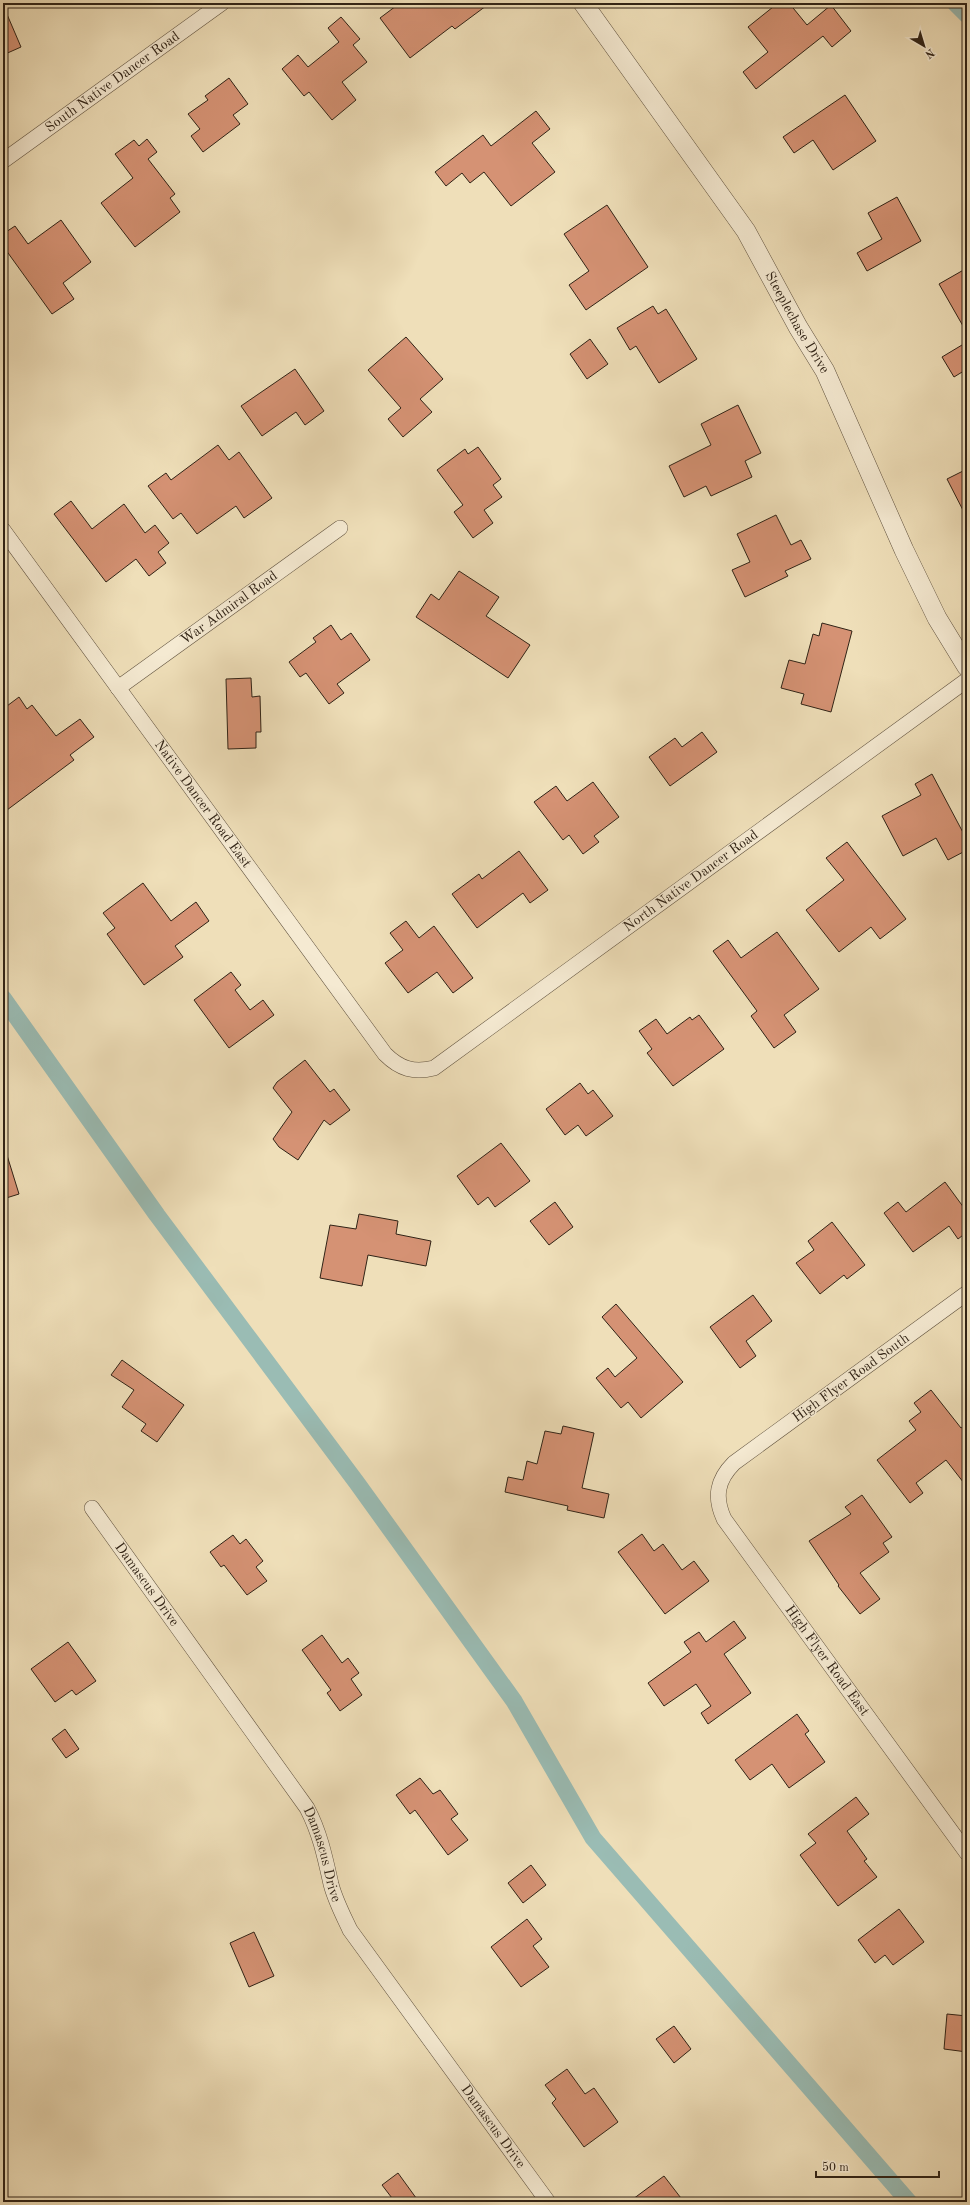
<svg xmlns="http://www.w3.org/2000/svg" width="970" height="2205" viewBox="0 0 970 2205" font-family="'Old Standard TT',serif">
  <rect width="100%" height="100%" fill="#efdfb9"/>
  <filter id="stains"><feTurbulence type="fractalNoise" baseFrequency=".005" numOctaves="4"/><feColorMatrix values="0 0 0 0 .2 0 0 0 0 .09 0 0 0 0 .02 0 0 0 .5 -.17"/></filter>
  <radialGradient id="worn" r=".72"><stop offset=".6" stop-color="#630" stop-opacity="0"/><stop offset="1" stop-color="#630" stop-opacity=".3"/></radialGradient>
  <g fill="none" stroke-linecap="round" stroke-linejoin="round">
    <path stroke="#9abcb4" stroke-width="17" d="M955,3L967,15
      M3,998L157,1215L357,1483L514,1701L593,1838L909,2202"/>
  </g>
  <path fill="#d59274" stroke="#302316" d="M400,3H490L455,29L452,26L410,58L380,18Z
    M778,3H789L807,25L831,5L851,31L832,47L823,36L756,89L743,72L768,52L748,27Z
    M3,5L21,47L3,55Z
    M341,17L360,39L353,45L367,62L342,82L356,100L332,120L309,92L304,96L282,69L298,55L308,67L339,42L328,28Z
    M229,78L248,104L233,115L240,124L203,152L191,136L200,129L188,114L208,100L205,96Z
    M845,95L876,141L833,170L813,140L794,153L783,137Z
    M536,111L550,129L532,143L555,172L511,206L484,172L470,183L462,173L446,186L435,172L483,135L491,146Z
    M147,139L157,152L148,159L175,194L170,198L180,212L135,247L101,203L133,178L115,154L134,140L139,146Z
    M897,197L921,241L867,271L857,253L882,239L868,213Z
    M607,205L648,267L586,310L569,285L589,271L564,234Z
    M61,220L91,262L63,283L74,299L52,314L3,246V234L15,226L28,244Z
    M967,268V333L939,284Z
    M653,306L658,314L666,309L697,359L659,383L636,346L630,350L617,328Z
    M406,337L443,379L420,399L432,412L403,437L388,419L401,408L368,370Z
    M590,339L608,364L587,379L570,354Z
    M967,342V369L954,377L942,357Z
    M295,369L324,411L305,425L296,412L262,436L241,406Z
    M738,405L761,453L745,461L752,477L711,496L706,486L684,497L669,466L711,445L701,424Z
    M218,445L229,460L239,452L272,498L244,518L236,506L197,534L181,513L173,519L148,486L166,473L171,480Z
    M478,447L501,479L493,485L502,497L484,510L493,523L473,538L454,512L463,505L437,470L465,449L468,454Z
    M967,469V518L947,479Z
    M71,501L92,529L124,504L145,533L155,525L169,543L158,552L166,563L149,576L136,559L106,582L54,514Z
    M776,515L791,545L801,540L811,559L785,571L788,576L745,597L732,570L750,562L737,534Z
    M459,571L499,597L486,616L530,645L508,678L416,617L431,594L439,600Z
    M822,623L852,631L831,712L801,704L804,694L781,688L789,660L805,664L813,634L819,636Z
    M331,625L341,640L351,633L370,660L337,684L344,693L329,704L306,673L300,677L289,662L316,642L313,638Z
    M251,678L252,697L260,696L261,732H256V748L228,749L226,679Z
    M19,697L27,709L32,705L56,736L80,719L94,737L70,755L74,760L3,813V709Z
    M702,732L717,752L670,786L649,757L675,738L682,747Z
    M932,774L967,840V850L948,860L936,838L903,856L882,816L921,795L915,784Z
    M593,782L619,817L594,836L599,842L583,854L569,835L563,840L534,802L556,786L567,801Z
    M847,842L906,919L880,939L871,927L839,952L806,910L844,880L826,858Z
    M519,851L548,890L530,903L523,893L477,928L452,894L479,874L482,879Z
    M143,883L171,921L196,902L209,921L175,946L183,957L144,985L107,934L115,928L103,913Z
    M406,921L419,938L434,926L473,978L453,993L437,972L408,993L385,963L403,950L390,933Z
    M777,932L819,989L784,1015L796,1032L774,1048L751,1016L757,1011L713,951L728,940L741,958Z
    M231,972L241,985L235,990L250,1010L263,1000L274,1015L229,1048L194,1000Z
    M699,1015L724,1049L673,1086L647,1053L652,1049L639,1031L656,1019L667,1034L690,1017L692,1020Z
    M305,1060L330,1092L334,1089L350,1110L330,1125L324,1120L298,1160L279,1147L273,1139L292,1112L273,1088L277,1082Z
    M580,1083L588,1094L593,1090L613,1116L586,1136L578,1125L565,1135L546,1109Z
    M501,1143L530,1181L495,1207L488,1197L478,1205L457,1176Z
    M6,1152L19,1194L3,1199V1153Z
    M945,1182L967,1212V1232L958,1239L949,1226L913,1252L884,1213L898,1202L906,1212Z
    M555,1202L573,1227L549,1245L530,1221Z
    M359,1214L398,1221L396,1234L431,1241L426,1266L368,1255L362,1286L320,1278L330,1225L356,1229Z
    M832,1222L865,1265L847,1279L844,1275L820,1294L796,1263L814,1250L808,1241Z
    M753,1295L772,1321L746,1341L756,1356L740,1368L710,1327Z
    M616,1304L683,1382L641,1418L628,1402L621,1408L596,1378L608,1368L615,1377L637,1358L602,1317Z
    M122,1360L184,1405L157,1442L141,1431L146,1424L122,1407L134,1390L111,1375Z
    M931,1390L961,1428L967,1424V1487L946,1460L916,1483L923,1493L910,1503L877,1460L916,1430L909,1421L921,1412L914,1403Z
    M563,1426L594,1433L582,1488L609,1494L604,1518L567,1510L568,1506L505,1492L508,1477L523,1480L527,1461L537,1464L545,1431L561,1434Z
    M862,1495L892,1537L883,1543L889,1552L860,1573L880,1599L860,1614L838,1586L839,1585L809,1541L851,1514L845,1507Z
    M642,1534L654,1551L663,1544L682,1570L694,1561L709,1581L665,1614L618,1552Z
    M233,1535L240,1544L246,1539L263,1561L256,1567L267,1581L247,1595L224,1565L221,1567L210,1552Z
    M734,1621L746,1638L724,1654L751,1693L708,1724L701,1713L711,1706L696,1684L664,1706L648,1683L691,1652L684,1642L699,1632L706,1642Z
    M322,1635L342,1663L348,1658L359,1673L351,1679L362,1695L340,1711L327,1693L331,1690L302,1650Z
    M68,1642L96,1681L76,1695L72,1690L55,1702L31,1669Z
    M797,1714L809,1731L805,1734L825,1762L789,1788L772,1764L750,1780L735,1760Z
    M65,1729L79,1749L66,1758L52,1739Z
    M420,1778L433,1794L440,1790L458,1814L451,1819L468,1840L448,1855L415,1810L410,1814L396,1795Z
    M856,1797L869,1814L847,1831L867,1859L864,1861L877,1877L838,1906L800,1855L816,1843L808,1834Z
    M531,1865L546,1885L523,1903L508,1883Z
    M899,1909L924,1942L893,1965L885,1955L875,1963L858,1940Z
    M527,1919L542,1939L533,1946L549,1967L521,1987L491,1947Z
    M254,1932L274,1976L249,1987L230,1943Z
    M947,2014L967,2016V2052L944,2049Z
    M674,2026L691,2049L674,2063L656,2039Z
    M567,2069L585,2094L594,2088L618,2122L584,2147L552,2103L556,2099L545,2085Z
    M398,2173L419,2202H395L382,2185Z
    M664,2176L684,2202H629Z"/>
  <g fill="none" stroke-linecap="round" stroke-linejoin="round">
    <defs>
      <g id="minor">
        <path id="s1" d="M3,161L222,3"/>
        <path id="s2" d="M3,530L385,1054C400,1069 414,1073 434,1068L967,680"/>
        <path id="s3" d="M118,688L340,528"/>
        <path id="s4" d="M967,1293L734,1463C717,1480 714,1497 724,1519L967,1853"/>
        <path id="s5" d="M92,1508L307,1808C320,1833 325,1857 331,1884C335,1900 343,1915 350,1930L548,2202"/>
      </g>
      <g id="tertiary">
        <path id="s6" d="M583,3L746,231L798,327L825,371L904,550L937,618L967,667"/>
      </g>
    </defs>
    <use href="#minor" stroke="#60523f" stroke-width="16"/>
    <use href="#tertiary" stroke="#60523f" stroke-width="20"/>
    <use href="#minor" stroke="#f5ead2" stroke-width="15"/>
    <use href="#tertiary" stroke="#f5ead2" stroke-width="19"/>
  </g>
  <g text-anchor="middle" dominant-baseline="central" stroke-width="3" stroke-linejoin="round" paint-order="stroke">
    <g font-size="14" fill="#302316" stroke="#f5ead2">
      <text stroke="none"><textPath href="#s1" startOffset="135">South Native Dancer Road</textPath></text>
      <text stroke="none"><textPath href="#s6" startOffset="385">Steeplechase Drive</textPath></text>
      <text stroke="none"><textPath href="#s3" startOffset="137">War Admiral Road</textPath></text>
      <text stroke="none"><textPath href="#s2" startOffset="339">Native Dancer Road East</textPath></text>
      <text stroke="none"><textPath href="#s2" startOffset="1020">North Native Dancer Road</textPath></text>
      <text transform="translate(851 1378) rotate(-36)">High Flyer Road South</text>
      <text stroke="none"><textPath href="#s5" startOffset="94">Damascus Drive</textPath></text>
      <text stroke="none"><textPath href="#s4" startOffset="525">High Flyer Road East</textPath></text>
      <text stroke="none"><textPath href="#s5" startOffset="418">Damascus Drive</textPath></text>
      <text stroke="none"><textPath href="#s5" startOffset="742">Damascus Drive</textPath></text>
    </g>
  </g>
  <rect width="970" height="2205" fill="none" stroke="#efdfb9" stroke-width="16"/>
  <rect x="4" y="4" width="962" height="2197" fill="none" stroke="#302316" stroke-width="2"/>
  <rect x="8" y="8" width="954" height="2189" fill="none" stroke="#302316"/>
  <g transform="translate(924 46) rotate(142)" stroke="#f5ead2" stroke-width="3" paint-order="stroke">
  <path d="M0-3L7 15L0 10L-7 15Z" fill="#302316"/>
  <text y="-6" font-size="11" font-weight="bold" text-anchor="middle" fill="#302316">N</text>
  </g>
  <path d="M816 2171v6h123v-6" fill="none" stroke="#302316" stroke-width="2"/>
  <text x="822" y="2171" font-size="12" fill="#302316" stroke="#f5ead2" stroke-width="3" paint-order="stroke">50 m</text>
  <rect width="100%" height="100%" filter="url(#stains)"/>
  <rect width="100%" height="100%" fill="url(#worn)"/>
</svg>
